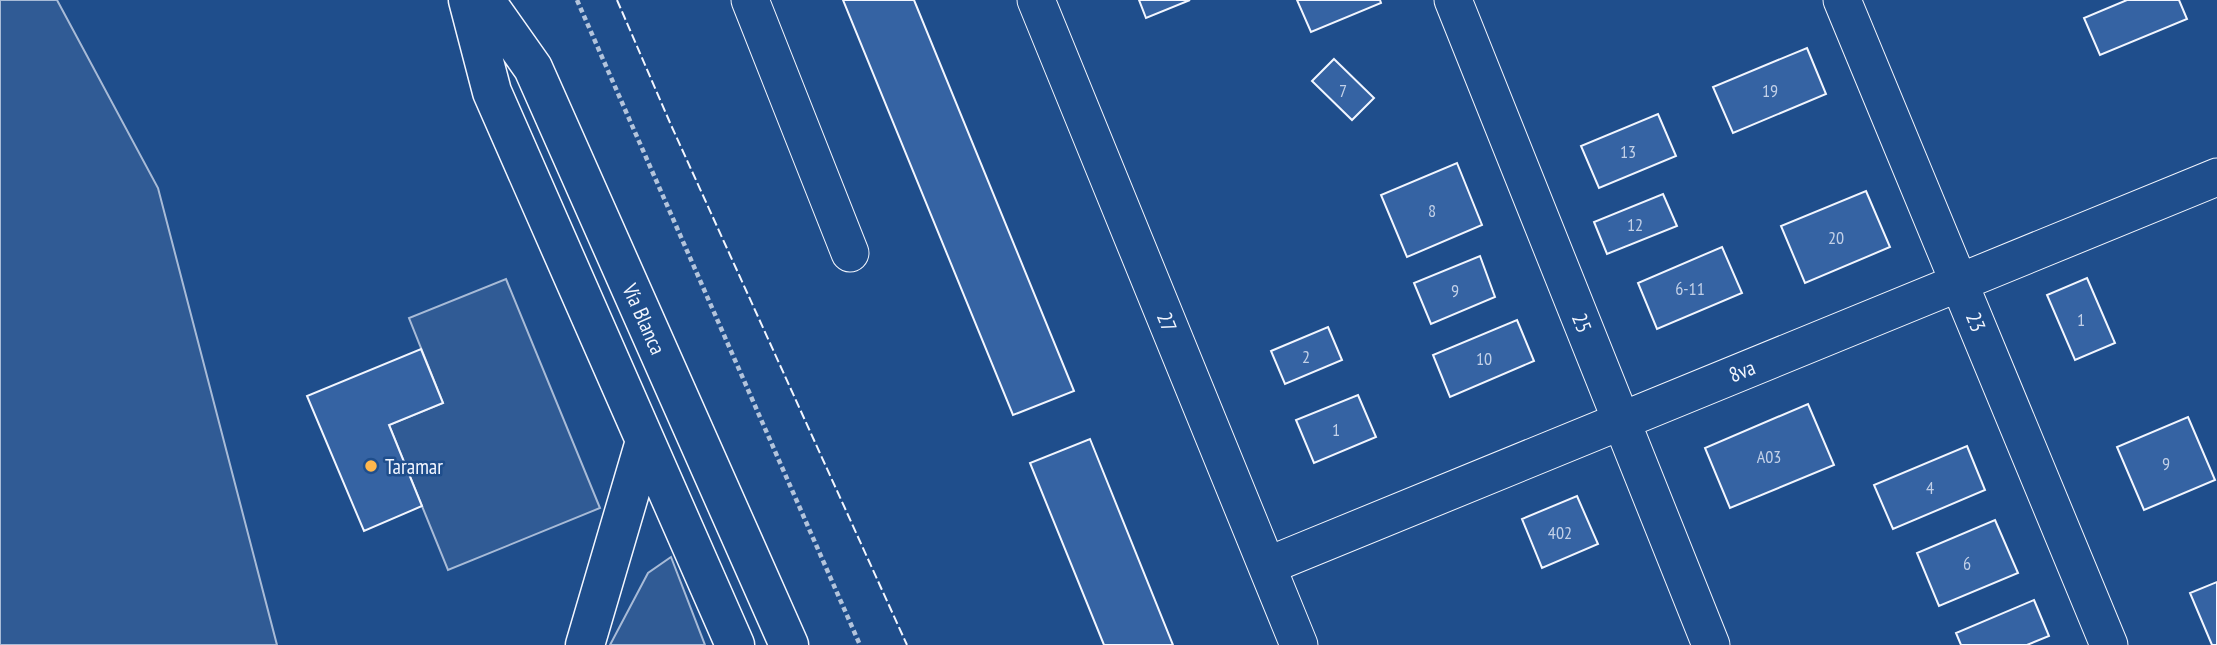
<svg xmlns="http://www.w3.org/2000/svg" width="2217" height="645" viewBox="0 0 2217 645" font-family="'PT Sans Narrow',sans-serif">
  <rect width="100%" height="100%" fill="#1f4e8c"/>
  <path fill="#305b95" stroke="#a8bbd7" stroke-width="2" d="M0,0H57L158,188L277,645H0Z
    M506,279L600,508L448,570L389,425L443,403L409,318Z
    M671,557L705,645H610L648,573Z"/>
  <path fill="#3563a3" stroke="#f2f6ff" stroke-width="2" d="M843,0H914L1074,391L1013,415Z
    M1139,0H1190L1146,18Z
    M1297,0H1380L1381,3L1311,32Z
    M2127,0H2179L2187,19L2100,55L2084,18Z
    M1807,48L1826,94L1733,133L1713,87Z
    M1334,59L1374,98L1352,120L1312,81Z
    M1658,114L1676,156L1599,188L1581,146Z
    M1457,163L1482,225L1407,257L1381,195Z
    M1866,191L1890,247L1805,283L1781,226Z
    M1663,194L1677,226L1607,254L1594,222Z
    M1722,247L1742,293L1657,329L1638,283Z
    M1480,256L1495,297L1431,324L1414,283Z
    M2087,278L2115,343L2075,360L2047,295Z
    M1517,320L1534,361L1450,397L1433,355Z
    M1328,327L1342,360L1285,384L1271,351Z
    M421,349L443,403L389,425L422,506L364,531L307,396Z
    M1358,395L1376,437L1314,463L1296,420Z
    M1808,404L1834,465L1730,508L1705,448Z
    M2188,417L2215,480L2144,510L2117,447Z
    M1090,439L1173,645H1104L1030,463Z
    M1967,446L1985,490L1893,529L1874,485Z
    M1577,496L1598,544L1542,568L1522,519Z
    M1995,520L2018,573L1939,606L1917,553Z
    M2217,582V645H2212L2190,593Z
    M2034,600L2049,636L2027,645H1961L1956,633Z"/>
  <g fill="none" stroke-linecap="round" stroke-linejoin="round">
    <defs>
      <path id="minor" d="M750,0L850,253
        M1036,0L1299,645
        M1453,0L1711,645
        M1842,0L2109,645
        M1267,566L2217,177"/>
      <path id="highway" d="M468,0L492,92L735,645
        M485,0L533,68L789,645
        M585,645L645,441"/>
    </defs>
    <use href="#minor" stroke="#f2f6ff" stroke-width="39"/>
    <use href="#highway" stroke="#f2f6ff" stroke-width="41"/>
    <path stroke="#b3c4dc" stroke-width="4.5" stroke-dasharray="5 3.5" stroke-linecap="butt" d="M577,0L860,645"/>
    <use href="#minor" stroke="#1f4e8c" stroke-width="37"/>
    <use href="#highway" stroke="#1f4e8c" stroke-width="38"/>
    <path stroke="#f2f6ff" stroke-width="2" stroke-dasharray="9 3.5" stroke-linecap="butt" d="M617,0L671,125L907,645"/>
  </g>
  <circle fill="#ffb74d" stroke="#1f4e8c" stroke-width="2.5" cx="371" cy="466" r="7"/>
  <g text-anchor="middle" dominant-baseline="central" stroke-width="5" stroke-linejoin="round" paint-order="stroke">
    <g font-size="18" fill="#c3d1e8">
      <text x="1343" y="90">7</text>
      <text x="1770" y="90">19</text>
      <text x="1628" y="151">13</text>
      <text x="1432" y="210">8</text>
      <text x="1635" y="224">12</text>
      <text x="1836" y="237">20</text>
      <text x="1690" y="288">6-11</text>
      <text x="1455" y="290">9</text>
      <text x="2081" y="319">1</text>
      <text x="1306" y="356">2</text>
      <text x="1484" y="358">10</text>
      <text x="1336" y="429">1</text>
      <text x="1769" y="456">A03</text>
      <text x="2166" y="463">9</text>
      <text x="1930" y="487">4</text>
      <text x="1560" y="532">402</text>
      <text x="1967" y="563">6</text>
    </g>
    <g font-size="21" fill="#f2f6ff" stroke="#1f4e8c">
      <text transform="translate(644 319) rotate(66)">Vía Blanca</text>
      <text transform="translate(1167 322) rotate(68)">27</text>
      <text transform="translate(1976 322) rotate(68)">23</text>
      <text transform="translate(1582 323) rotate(68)">25</text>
      <text transform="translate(1742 371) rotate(-22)">8va</text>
    </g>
    <g font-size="21" fill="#f2f6ff" stroke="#1f4e8c" text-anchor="start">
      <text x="385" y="466">Taramar</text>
    </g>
  </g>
</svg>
